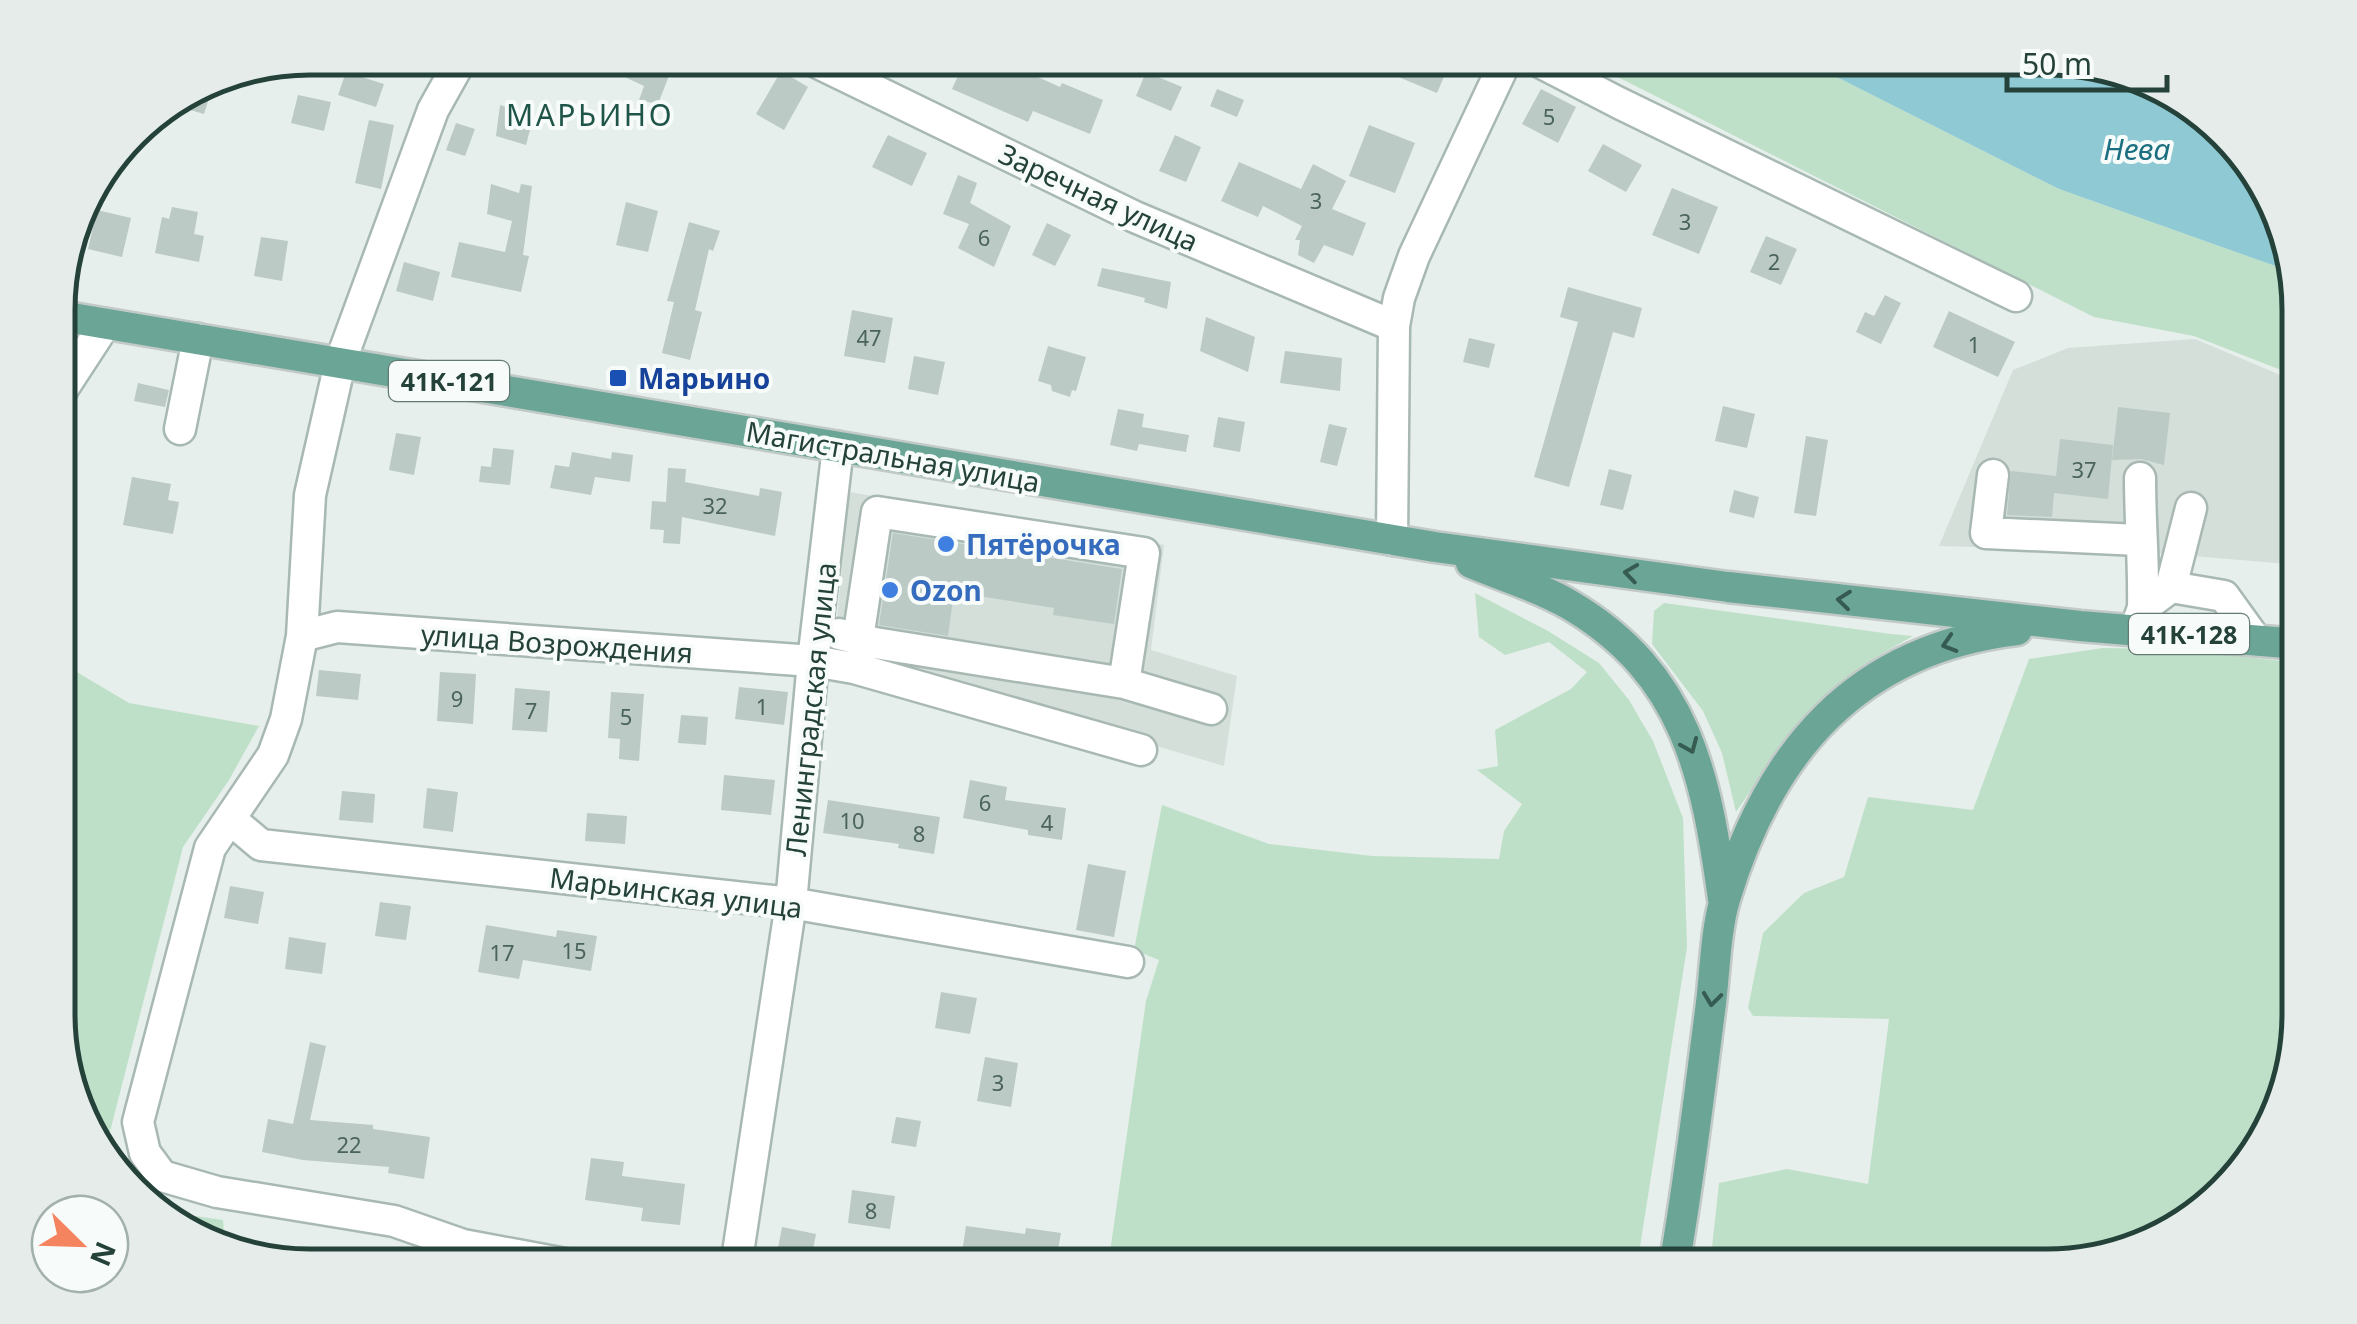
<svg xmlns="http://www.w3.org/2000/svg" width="2357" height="1324" viewBox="0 0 2357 1324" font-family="'Noto Sans',sans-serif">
  <rect width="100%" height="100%" fill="#e6efeb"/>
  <path fill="#d4dfda" d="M2195,339L2299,383V565L2145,552L1939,546L2013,370L2068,348Z
    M849,492L1164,545L1151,650L1237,676L1224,766L834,650Z"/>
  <path fill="#bfe0c8" d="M1580,58H1799L2059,189L2292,272L2299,293V377L2194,336L2094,317Z
    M1475,593L1548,631L1599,663L1629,700L1653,741L1683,818L1687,947L1637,1266H1108L1146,1001L1159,960L1134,950L1162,805L1269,844L1372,856L1499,859L1504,831L1522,804L1477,770L1498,766L1495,730L1571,689L1587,672L1549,642L1505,655L1479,637Z
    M1664,603L1891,634L1913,636C1892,648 1871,659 1852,673C1802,708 1770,763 1736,812L1722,753L1703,711L1652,644L1654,611Z
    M2103,648L2171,649L2299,663V1030L2266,1140L2187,1224L2063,1266H1710L1719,1183L1787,1169L1868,1184L1889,1019L1753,1016L1748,1008L1763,933L1804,893L1844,877L1868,797L1973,810L2029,659Z
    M60,662L129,703L259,726L229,780L183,847L104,1155L116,1169L100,1154L60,1047Z
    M160,1211L223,1220L225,1244L184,1233Z"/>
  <path fill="#8ec9d4" d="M1799,58H2048L2173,91L2257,170L2292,272L2059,189Z"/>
  <path fill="#bbcac4" d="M586,58H638L635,62L670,73L658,104L639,100L644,86L612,71L609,76L594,70L597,63Z
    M966,58H982L1011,70L1013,66L1060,87L1062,83L1103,100L1090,134L1033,111L1028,122L952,89Z
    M1404,58H1452L1437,93L1396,76Z
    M781,71L808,87L784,130L756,114Z
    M346,72L384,84L376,107L338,95Z
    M1146,72L1182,87L1171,111L1136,96Z
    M216,76L204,114L170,104L214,76Z
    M1217,89L1244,100L1237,117L1210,106Z
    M1541,89L1576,107L1558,143L1522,124Z
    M298,95L331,102L324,131L291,123Z
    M500,105L534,115L526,145L496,136Z
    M369,120L394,125L381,189L355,183Z
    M456,123L475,129L465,156L446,150Z
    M1369,125L1415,143L1395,193L1349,176Z
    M888,135L927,153L912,186L872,167Z
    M1175,135L1201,147L1186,182L1159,171Z
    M1603,144L1642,165L1626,192L1588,171Z
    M1239,162L1301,189L1313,164L1346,181L1332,209L1366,223L1353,256L1324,245L1314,263L1298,255L1300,240H1295L1302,226L1263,206L1258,217L1221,201Z
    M958,175L977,183L970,203L1011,226L994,267L958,248L969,224L943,214Z
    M491,184L519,193L521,184L532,186L523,255L529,256L521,292L451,277L459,242L505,252L512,221L487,214Z
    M1672,188L1718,207L1699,254L1652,235Z
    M626,202L658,211L648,252L616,245Z
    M172,207L198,212L194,234L204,236L199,262L155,253L162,217L169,219Z
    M97,210L131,218L122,257L88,249Z
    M689,222L720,231L713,251L709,249L695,310L702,312L690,360L662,353L674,302L667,301Z
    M1047,223L1071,235L1055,266L1032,255Z
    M1766,236L1797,249L1781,285L1750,272Z
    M261,237L288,241L282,281L254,276Z
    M404,262L440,272L433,301L396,291Z
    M1102,268L1171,282L1167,309L1144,302L1145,298L1097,286Z
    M1568,287L1642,308L1634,338L1613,332L1569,487L1534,477L1578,322L1560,317Z
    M1885,295L1901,303L1881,344L1856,332L1865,312L1874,316Z
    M852,310L893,318L885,363L844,356Z
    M1949,311L2015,342L1998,377L1933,347Z
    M1206,317L1255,337L1248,372L1200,351Z
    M1469,338L1495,344L1489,368L1463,362Z
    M1048,346L1086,357L1076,391L1072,390L1070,397L1052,391L1051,385L1038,381Z
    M1285,351L1342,358L1340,391L1280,383Z
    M914,356L945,362L938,395L908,389Z
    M138,383L169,390L165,407L134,401Z
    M1723,406L1755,414L1747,448L1715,441Z
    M2118,407L2170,413L2164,465L2141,459L2112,460Z
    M1118,409L1144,414L1142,427L1189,435L1186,452L1139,444L1137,451L1110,445Z
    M1218,417L1245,422L1240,452L1213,447Z
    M1329,424L1347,428L1337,466L1320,462Z
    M396,433L421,437L414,475L389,470Z
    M1806,436L1828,440L1816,516L1794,513Z
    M2060,439L2113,445L2108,499L2054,493L2052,517L2007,515L2011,471L2056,476Z
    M493,448L514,450L510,485L479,482L481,466L491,467Z
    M572,452L611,459L612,452L633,455L630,482L595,477L591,495L550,488L555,465L569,467Z
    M668,468L686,469L685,482L759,496L760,488L782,492L775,536L682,517L680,544L663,543L664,530L650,529L652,501L666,502Z
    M1609,469L1632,475L1623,510L1600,505Z
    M132,477L171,484L168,500L179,502L173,534L123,525Z
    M1734,490L1759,497L1754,518L1729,512Z
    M893,533L1122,569L1114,624L1053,615L1054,608L954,592L948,636L879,625Z
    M319,670L361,674L358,700L316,696Z
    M440,672L476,674L473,724L437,721Z
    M739,687L788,692L784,725L735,719Z
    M515,688L550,691L547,732L512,730Z
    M611,692L644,694L639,761L619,759L620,739L608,738Z
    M681,715L708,717L706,745L678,743Z
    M724,775L775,780L771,815L721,810Z
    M970,780L1007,787L1005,800L1066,808L1062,840L1028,835V830L963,818Z
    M427,788L458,792L453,832L423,828Z
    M342,791L375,794L373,823L339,820Z
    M828,800L940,817L934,854L898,848L899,844L823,833Z
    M587,813L627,816L625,844L585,841Z
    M1088,864L1126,871L1114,937L1076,930Z
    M230,886L264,892L258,924L224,918Z
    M380,902L411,906L406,940L375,936Z
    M486,925L556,937L557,930L597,936L591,971L523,960L519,979L478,972Z
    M289,937L326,943L322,974L285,969Z
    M941,992L977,998L970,1034L935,1028Z
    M310,1042L326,1046L310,1120L373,1125V1129L430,1137L424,1179L388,1173L389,1167L303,1160L262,1152L268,1119L293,1124Z
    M985,1057L1018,1063L1011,1107L977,1101Z
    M896,1117L921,1121L916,1147L891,1143Z
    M591,1158L624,1162L622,1176L685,1184L680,1225L641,1221L643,1208L585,1200Z
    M852,1190L895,1196L890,1229L848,1223Z
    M966,1226L1025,1234L1026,1228L1061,1233L1055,1266L961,1260Z
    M782,1227L816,1234L810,1265L776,1259Z"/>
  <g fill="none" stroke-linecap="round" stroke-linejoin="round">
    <defs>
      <path id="minor" d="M462,58L433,110L340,363L310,495L302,636L286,719L273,755L210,848L138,1122L145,1153L162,1176L217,1192L394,1221L463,1245L576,1266
        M808,58L1135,217L1394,326
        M1532,58L1619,103L2016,296
        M60,393L105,324
        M180,429L198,339
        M1993,475L1986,533L2139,540
        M2140,478C2140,523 2144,563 2143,608
        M1392,540L1394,326L1399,298L1414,256L1507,58
        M2171,587L2191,508
        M2135,630L2143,608L2171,587L2224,596L2255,639
        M839,634L875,643L1124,683L1211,709
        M302,636L337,627L813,661L854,668L1141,750
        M858,639L877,512L1144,553L1124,683
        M230,819L261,845L791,903L1128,962
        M736,1266L791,903L813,661L838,447"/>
      <path id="major" d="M60,316L1435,547L1728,587L1919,608L2080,626L2299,644
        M1471,563C1504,577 1540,587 1570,605C1687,674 1706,776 1723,899
        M1674,1266C1689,1182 1699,1096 1710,1011C1715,975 1715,933 1725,899C1770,750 1857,649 2017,630"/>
    </defs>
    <use href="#minor" stroke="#a8b8b2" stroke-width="35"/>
    <use href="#major" stroke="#c2cac8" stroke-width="35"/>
    <use href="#minor" stroke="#fff" stroke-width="30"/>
    <use href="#major" stroke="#6aa596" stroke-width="30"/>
  </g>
  <defs><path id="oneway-chevron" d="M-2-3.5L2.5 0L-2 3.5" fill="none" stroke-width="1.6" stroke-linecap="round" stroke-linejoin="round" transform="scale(2.5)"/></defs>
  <g stroke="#365b51">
    <use href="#oneway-chevron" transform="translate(1631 573) rotate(-172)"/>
    <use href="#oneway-chevron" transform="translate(1844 600) rotate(-174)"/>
    <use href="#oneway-chevron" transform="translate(1949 644) rotate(163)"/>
    <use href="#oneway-chevron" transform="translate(1690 746) rotate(67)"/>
    <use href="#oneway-chevron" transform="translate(1712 999) rotate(97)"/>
  </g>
  <rect fill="#1a4fb4" stroke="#f7fbf9" stroke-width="4" x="608" y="368" width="20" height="20" rx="5"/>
  <g fill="#3f7fe0" stroke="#f7fbf9" stroke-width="4">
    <circle cx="946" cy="544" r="10"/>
    <circle cx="890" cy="590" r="10"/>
  </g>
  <g text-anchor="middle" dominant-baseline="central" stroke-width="8" stroke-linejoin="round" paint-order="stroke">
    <g font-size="22" fill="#4a645c">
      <text x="1549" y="116">5</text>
      <text x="1316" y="200">3</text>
      <text x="1685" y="221">3</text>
      <text x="984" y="237">6</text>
      <text x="1774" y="261">2</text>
      <text x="869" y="337">47</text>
      <text x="1974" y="344">1</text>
      <text x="2084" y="469">37</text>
      <text x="715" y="505">32</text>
      <text x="457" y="698">9</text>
      <text x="762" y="706">1</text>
      <text x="531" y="710">7</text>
      <text x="626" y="716">5</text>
      <text x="985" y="802">6</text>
      <text x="852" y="820">10</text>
      <text x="1047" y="822">4</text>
      <text x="919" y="833">8</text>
      <text x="574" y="950">15</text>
      <text x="502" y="952">17</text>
      <text x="998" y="1082">3</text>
      <text x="349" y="1144">22</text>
      <text x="871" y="1210">8</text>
    </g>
    <g fill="#f7fbf9" stroke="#637a73" stroke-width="2.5">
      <rect x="389" y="361" width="120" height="40" rx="8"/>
      <rect x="2129" y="614" width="120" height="40" rx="8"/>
    </g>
    <g font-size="25" font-weight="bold" fill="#24423a">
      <text x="449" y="381">41К-121</text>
      <text x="2189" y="634">41К-128</text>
    </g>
    <g font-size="28" fill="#24423a" stroke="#f7fbf9">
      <text transform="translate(1099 197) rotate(25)">Заречная улица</text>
      <text transform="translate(893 456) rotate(10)">Магистральная улица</text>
      <text transform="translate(557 643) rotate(4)">улица Возрождения</text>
      <text transform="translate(810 709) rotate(-84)">Ленинградская улица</text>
      <text transform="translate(676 892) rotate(7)">Марьинская улица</text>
    </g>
    <g font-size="28" font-weight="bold" fill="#164399" stroke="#f7fbf9" text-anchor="start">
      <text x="638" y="378">Марьино</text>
    </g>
    <g font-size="28" font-weight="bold" fill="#366cbe" stroke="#f7fbf9" text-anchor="start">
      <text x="966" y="544">Пятёрочка</text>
      <text x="910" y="590">Ozon</text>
    </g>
    <g font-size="30" letter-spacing="2.5" fill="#1f5548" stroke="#f7fbf9">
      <text x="590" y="114">МАРЬИНО</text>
    </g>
    <g font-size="30" font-style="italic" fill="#1c6f80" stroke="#f7fbf9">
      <text x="2137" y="148">Нева</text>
    </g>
  </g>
  <path d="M0 0H2357V1324H0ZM310 75H2047A235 235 0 0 1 2282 310V1014A235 235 0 0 1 2047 1249H310A235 235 0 0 1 75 1014V310A235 235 0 0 1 310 75Z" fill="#e6ecea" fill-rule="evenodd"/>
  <path fill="none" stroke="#24423a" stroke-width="5" d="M310 75H2047A235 235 0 0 1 2282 310V1014A235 235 0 0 1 2047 1249H310A235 235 0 0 1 75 1014V310A235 235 0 0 1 310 75Z"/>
  <g transform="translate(80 1244) rotate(113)"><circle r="48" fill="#f7fbf9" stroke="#a3b1ad" stroke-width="2.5"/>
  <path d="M0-8L18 38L0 25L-18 38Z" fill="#f4845f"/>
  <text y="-15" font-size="28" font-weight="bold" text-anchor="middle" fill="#24423a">N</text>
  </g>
  <path d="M2007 75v15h160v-15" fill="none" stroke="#24423a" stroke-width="5"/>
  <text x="2022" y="75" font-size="30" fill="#24423a" stroke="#f7fbf9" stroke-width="8" paint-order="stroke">50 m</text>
</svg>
